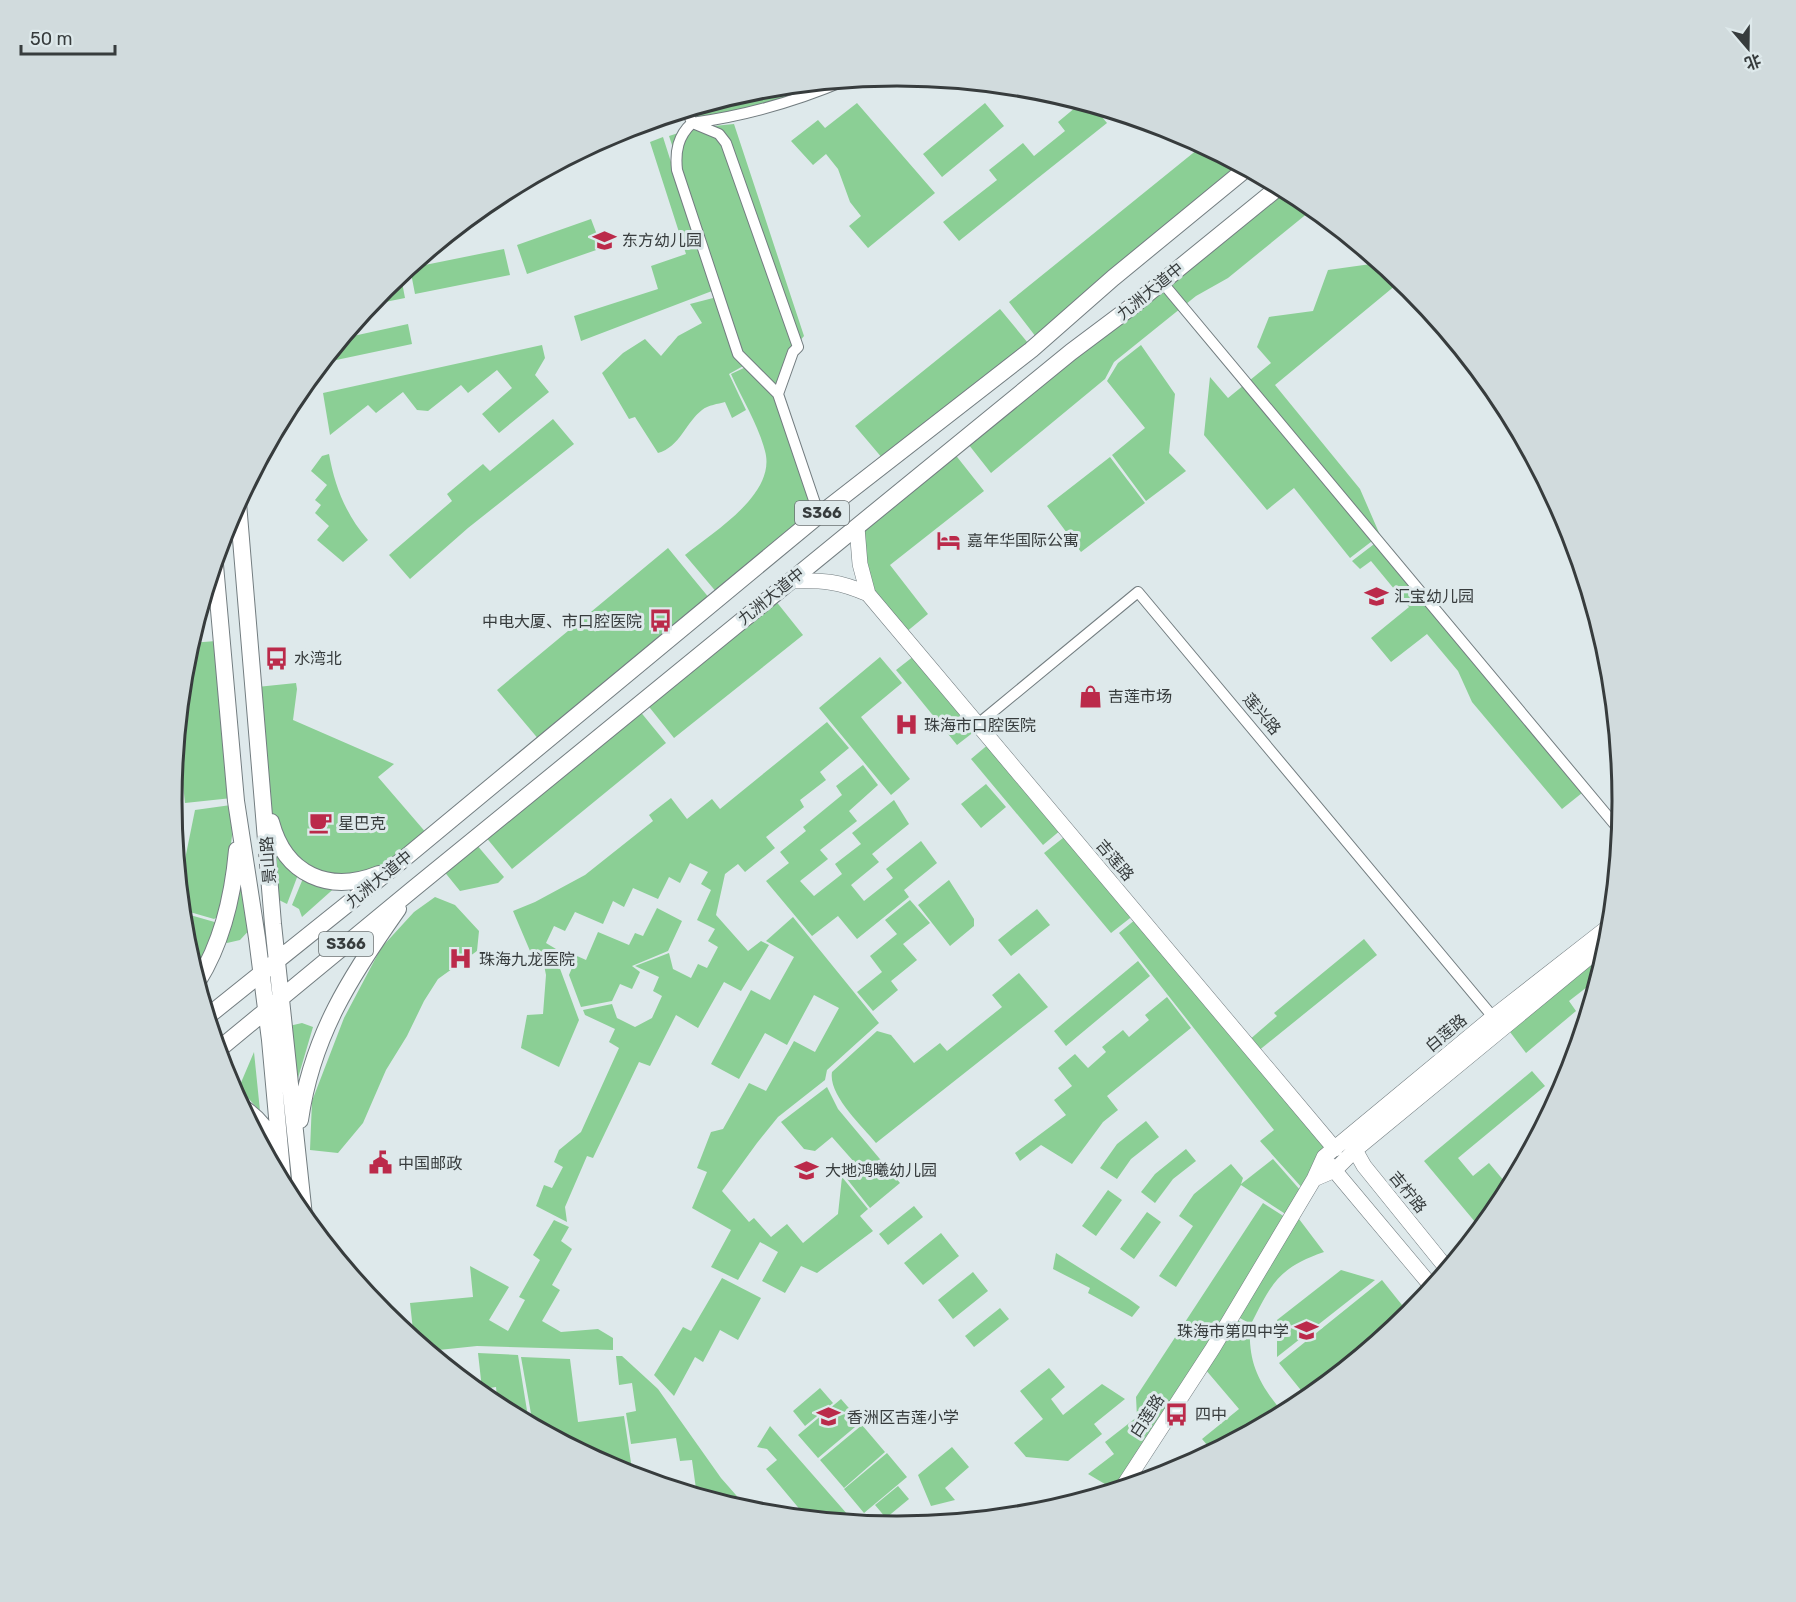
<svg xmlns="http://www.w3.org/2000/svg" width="1796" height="1602" viewBox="0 0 1796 1602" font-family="Rubik,'Noto Sans SC',sans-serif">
  <rect width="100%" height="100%" fill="#dee9eb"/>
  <path fill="#8bcf95" d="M846,80L823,90L692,123L687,110L757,89Z
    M1082,102L1092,105L1107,123L959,241L943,222L997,180L989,170L1023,143L1034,156L1065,131L1058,122Z
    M857,103L935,193L868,248L849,226L861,216L850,202L838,169L826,154L813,165L791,141L818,120L825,128Z
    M985,103L1004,126L942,177L923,154Z
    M734,124L804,336L791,351L776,387L741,352L669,136L694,128Z
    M663,137L712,291L581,341L574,316L658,289L651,266L686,254L650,142Z
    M1203,145L1246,168L1036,337L1009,302Z
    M1276,184L1302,198L1314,208L1228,278L1196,296L1114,362L1105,379L991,473L965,440Z
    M591,219L602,248L527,274L517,245Z
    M504,249L510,275L415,294L410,268Z
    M1374,257L1402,280L1275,385L1360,489L1380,535L1350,558L1294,488L1267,510L1204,435L1210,377L1228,398L1271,363L1257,347L1269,317L1313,311L1328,270L1371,264Z
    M397,277H401L405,298L370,305L385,287Z
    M717,297L745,365L729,374L746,410L732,418L725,402C718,404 708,405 702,410C686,422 680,447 658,453L635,417L629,419L602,373L623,353L645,339L661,356L678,336L702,323L690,304Z
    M1000,309L1028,343L883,459L855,426Z
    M408,324L412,344L322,363L344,338Z
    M542,345L545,358L535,375L549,392L499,433L482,414L512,388L497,370L468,393L461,385L428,411L417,410L403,392L376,413L368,405L330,435L323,393Z
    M1141,345L1175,394L1169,453L1186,471L1146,501L1112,455L1145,428L1107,381L1118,363Z
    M746,367L775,395L814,514L718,594L685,555C713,532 777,494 765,451C758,424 742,399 731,374Z
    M553,419L574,444L468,528L410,579L389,555L452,501L447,494L483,464L490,471Z
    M954,453L984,491L890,565L928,614L905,633L872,592L861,526Z
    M329,454C335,487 346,515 368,540L343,562L317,540L329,526L315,513L321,505L315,500L327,485L311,471L322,456Z
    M1110,457L1145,503L1081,552L1047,506Z
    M1382,538L1587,789L1562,809L1472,702L1458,671L1427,634L1391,662L1371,638L1409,607L1371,561L1360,569L1352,561Z
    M668,548L710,599L540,741L497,690Z
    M775,600L803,635L674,738L646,703Z
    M216,641L232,798L185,803L178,737L186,659L191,643Z
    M914,656L975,731L957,745L896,670Z
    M880,657L902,683L861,717L910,779L891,795L819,708Z
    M296,683L297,689L293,720L394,764L378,777L428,835L399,860L364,877L309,872L276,831L265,793L257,687Z
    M639,710L666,743L512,869L485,836Z
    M827,722L849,748L820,772L826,780L800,800L804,807L766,837L775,848L745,872L738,864L725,874L716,915L748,951L761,941L769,945L741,991L724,982L698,1028L676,1015L650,1066L639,1062L593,1158L587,1156L565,1207L567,1222L536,1206L544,1185L552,1188L563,1167L554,1162L559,1150L581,1132L619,1048L609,1042L615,1029L585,1015L583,1010L612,1004L617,1018L635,1027L652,1018L662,996L653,991L659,977L635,966L669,953L673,969L691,978L698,964L707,968L718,947L708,941L715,929L697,920L711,890L701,884L708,872L690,863L680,883L669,877L658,899L633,888L624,907L613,901L603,924L575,912L565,931L554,926L546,943L556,949L551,960L559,966L579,1020L559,1067L521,1048L527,1015L543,1014L546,975L544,965L533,958L513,911L535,902L585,875L653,821L649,815L671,798L687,819L712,799L720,809Z
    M990,743L1062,829L1043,845L971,759Z
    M863,765L878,785L849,811L857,821L820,850L828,859L800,881L814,896L842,874L835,864L861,844L852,833L894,800L909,824L872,854L879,862L851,885L864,901L893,878L886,869L921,841L937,863L904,890L909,897L857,939L838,916L812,936L766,881L789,863L780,852L806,831L803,827L842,795L836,786Z
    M986,784L1006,807L981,828L961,804Z
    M231,805L232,836L222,914L214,919L183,910L180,884L195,810Z
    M271,833L299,872L287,904L273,897Z
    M1068,834L1134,915L1111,933L1044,853Z
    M240,840L253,926L240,940L227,943L221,939Z
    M476,844L504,877L498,883L460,891L443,870Z
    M304,876L339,884L302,917L299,909L292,905Z
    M949,880L974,919V926L950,946L918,905Z
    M435,897L455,905L479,931L477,951L438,979L424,1001L407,1036L386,1070L363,1123L338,1153L310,1150L312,1101L344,1018L381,948L414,912Z
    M910,900L930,923L903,944L917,960L891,981L898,990L873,1011L857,992L882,972L870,956L897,934L885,920Z
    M657,908L682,921L668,951L632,966L640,972L632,989L620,984L612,1001L581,1007L569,975L577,956L586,960L598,932L629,945L635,933L643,936Z
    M1037,909L1050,925L1011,956L998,940Z
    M183,913L218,923L196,975L186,942Z
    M793,917L879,1023L827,1070L825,1080L778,1117L757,1143L722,1191L749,1222L754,1218L771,1237L787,1224L803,1243L838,1214L842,1177L868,1209L860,1216L873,1231L817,1273L801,1266L785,1293L762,1281L778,1252L760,1242L738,1280L711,1267L731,1230L692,1208L707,1172L697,1168L711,1132L723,1129L749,1083L766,1091L794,1041L815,1052L839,1008L814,995L787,1045L765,1033L739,1079L711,1064L751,990L770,1000L794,957L766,941Z
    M1136,919L1331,1149L1304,1190L1260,1141L1274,1130L1119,933Z
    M1364,939L1377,955L1257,1052L1248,1041L1277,1016L1274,1013Z
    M1609,945L1600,977L1569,1001L1576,1011L1526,1053L1507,1028Z
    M1138,961L1150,976L1066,1046L1054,1031Z
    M1019,973L1048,1007L876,1143C862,1126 828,1095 832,1072L877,1031L891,1035L914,1063L940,1043L947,1051L1002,1007L992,995Z
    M1167,997L1191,1028L1107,1096L1118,1110L1103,1122L1072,1164L1041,1145L1020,1161L1015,1153L1066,1115L1054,1100L1072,1086L1058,1068L1075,1054L1088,1068L1106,1052L1102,1047L1123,1030L1129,1037L1149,1020L1145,1015Z
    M302,1023L313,1027L298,1078L289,1026Z
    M254,1052L260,1111L249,1099L237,1092Z
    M1532,1071L1545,1086L1458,1158L1473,1176L1489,1163L1510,1188L1501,1205L1481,1229L1424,1161Z
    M827,1087L838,1109L900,1183L870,1208L843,1174L855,1163L832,1137L815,1151L804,1149L781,1122Z
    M1146,1121L1159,1137L1131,1159L1117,1179L1100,1168L1117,1144Z
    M1186,1149L1196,1161L1173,1179L1155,1203L1141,1192L1155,1174Z
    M1273,1159L1301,1191L1287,1215L1241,1185L1176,1287L1159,1276L1193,1226L1179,1216L1194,1194L1231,1164L1243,1178L1241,1184Z
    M1108,1190L1122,1200L1096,1236L1082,1226Z
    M1263,1203L1285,1217L1119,1489L1115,1490L1088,1474L1114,1454L1105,1442L1137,1417L1136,1397Z
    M914,1206L923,1217L888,1245L879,1234Z
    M1147,1212L1161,1222L1134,1259L1120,1249Z
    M1296,1215L1324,1252C1278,1268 1272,1283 1251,1324L1236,1316Z
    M554,1220L569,1227L561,1241L572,1249L552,1285L560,1290L542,1321L561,1332L598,1329L613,1338V1350L477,1346L429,1351L405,1331L413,1330L410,1303L473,1297L470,1266L509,1287L489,1320L508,1331L525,1300L519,1297L540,1260L533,1255Z
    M941,1233L959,1256L923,1285L904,1263Z
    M1056,1253L1129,1299L1140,1307L1132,1317L1088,1293L1090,1288L1053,1269Z
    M1341,1270L1375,1280L1277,1357V1320Z
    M973,1272L988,1291L953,1319L938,1300Z
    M722,1278L761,1298L738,1340L720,1330L703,1362L695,1357L674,1396L654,1375L683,1327L691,1331Z
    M1382,1280L1410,1315L1308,1399L1279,1363Z
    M1000,1308L1009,1319L974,1347L965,1336Z
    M1234,1319L1250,1326C1248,1365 1260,1385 1284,1414L1213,1452L1202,1439L1239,1409L1205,1369Z
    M478,1353L518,1355L529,1423L498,1407L496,1387L482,1389Z
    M616,1356H622L658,1389L721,1478L750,1511L685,1491L696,1489L692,1460L680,1461L676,1438L631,1444L626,1413L636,1411L632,1383L619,1385Z
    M521,1357L570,1359L578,1422L624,1416L633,1476L620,1472L533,1425Z
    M1049,1368L1065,1387L1051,1399L1063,1415L1102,1384L1125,1399L1094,1424L1102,1434L1068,1461L1026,1457L1014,1443L1043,1419L1020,1391Z
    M820,1388L833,1403L805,1426L793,1411Z
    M841,1399L861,1422L818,1458L798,1435Z
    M862,1425L885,1452L844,1488L820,1460Z
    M770,1426L855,1523L815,1519L812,1515L807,1518L766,1469L777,1460L767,1449L757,1447Z
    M952,1447L969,1467L945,1488L955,1500L931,1506L918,1475Z
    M887,1453L907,1477L864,1513L844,1489Z
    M898,1486L909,1499L886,1518L875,1505Z"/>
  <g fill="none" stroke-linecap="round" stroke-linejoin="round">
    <defs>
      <path id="street" d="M687,110L692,123
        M695,124L719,134L726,143L798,347L793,352L778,394
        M1162,282L1621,832
        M819,515L778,394L738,354L677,170C675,151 678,136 692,123C744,116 797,101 846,80
        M978,724L1138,592L1493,1017"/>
      <path id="secondary" d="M857,527L860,564L868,594L1335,1149
        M791,581C822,580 839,581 868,594
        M1355,1150L1364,1166L1448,1270
        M1329,1164L1433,1288
        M1314,1179L1335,1170L1355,1150L1610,940
        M1122,1488L1213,1348L1314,1179L1324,1157L1493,1017L1612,924"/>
      <path id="primary" d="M238,503L273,924L304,1216
        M215,565L236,801L257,938L270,1040L283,1183
        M271,822C285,875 329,894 379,874
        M198,981C223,941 233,896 237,850
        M208,1016L400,862L819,515L1031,350L1113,278L1247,168
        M218,1050L412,890L1071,352L1135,304L1280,186
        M243,1108C259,1118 268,1131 276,1148
        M300,1120C312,1036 350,977 398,909"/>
    </defs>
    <use href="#street" stroke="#737d80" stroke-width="12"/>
    <use href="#secondary" stroke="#737d80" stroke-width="16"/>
    <use href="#primary" stroke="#737d80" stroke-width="18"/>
    <use href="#street" stroke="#fff" stroke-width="10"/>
    <use href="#secondary" stroke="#fff" stroke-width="15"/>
    <use href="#primary" stroke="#fff" stroke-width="16"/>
  </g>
  <defs>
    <symbol id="school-bare" viewBox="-9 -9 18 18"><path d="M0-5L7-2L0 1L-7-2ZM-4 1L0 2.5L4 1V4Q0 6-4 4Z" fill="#bb2a4a" stroke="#dee9eb" stroke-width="2.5" paint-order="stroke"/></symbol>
    <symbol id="hotel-bare" viewBox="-9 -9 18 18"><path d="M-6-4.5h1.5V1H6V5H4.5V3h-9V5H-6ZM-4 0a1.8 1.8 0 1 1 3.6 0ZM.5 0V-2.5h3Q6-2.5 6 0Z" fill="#bb2a4a" stroke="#dee9eb" stroke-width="2.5" paint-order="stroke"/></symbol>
    <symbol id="bus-bare" viewBox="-9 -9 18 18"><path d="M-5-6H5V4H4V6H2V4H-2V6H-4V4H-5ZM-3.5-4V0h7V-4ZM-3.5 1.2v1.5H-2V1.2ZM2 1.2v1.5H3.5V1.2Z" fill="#bb2a4a" stroke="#dee9eb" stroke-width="2.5" paint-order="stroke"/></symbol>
    <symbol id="shop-bare" viewBox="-9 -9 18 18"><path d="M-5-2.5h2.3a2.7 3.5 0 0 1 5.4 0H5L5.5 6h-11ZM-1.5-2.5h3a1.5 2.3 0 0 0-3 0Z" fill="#bb2a4a" stroke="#dee9eb" stroke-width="2.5" paint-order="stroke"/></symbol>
    <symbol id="hospital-bare" viewBox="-9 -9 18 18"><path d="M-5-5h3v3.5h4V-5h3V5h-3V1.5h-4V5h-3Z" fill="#bb2a4a" stroke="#dee9eb" stroke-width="2.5" paint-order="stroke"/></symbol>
    <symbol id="cafe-bare" viewBox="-9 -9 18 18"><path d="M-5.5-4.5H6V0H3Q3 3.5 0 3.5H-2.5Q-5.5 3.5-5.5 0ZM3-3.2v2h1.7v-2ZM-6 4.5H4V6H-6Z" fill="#bb2a4a" stroke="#dee9eb" stroke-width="2.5" paint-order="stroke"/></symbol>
    <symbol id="civic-bare" viewBox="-9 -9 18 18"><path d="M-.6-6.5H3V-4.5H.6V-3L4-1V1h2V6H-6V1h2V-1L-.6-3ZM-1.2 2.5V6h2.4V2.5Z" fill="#bb2a4a" stroke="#dee9eb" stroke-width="2.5" paint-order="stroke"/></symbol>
  </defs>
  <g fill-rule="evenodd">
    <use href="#school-bare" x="588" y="224" width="33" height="33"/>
    <use href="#hotel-bare" x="932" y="524" width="33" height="33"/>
    <use href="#school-bare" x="1360" y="580" width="33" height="33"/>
    <use href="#bus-bare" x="644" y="604" width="33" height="33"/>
    <use href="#bus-bare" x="260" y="642" width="33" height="33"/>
    <use href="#shop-bare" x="1074" y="680" width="33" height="33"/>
    <use href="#hospital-bare" x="890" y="708" width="33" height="33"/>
    <use href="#cafe-bare" x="304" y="806" width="33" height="33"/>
    <use href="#hospital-bare" x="444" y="942" width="33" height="33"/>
    <use href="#civic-bare" x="364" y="1146" width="33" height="33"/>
    <use href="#school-bare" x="790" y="1154" width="33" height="33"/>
    <use href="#school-bare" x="1290" y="1314" width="33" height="33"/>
    <use href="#bus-bare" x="1160" y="1398" width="33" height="33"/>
    <use href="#school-bare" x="812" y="1400" width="33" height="33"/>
  </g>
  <g text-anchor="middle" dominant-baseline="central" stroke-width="6" stroke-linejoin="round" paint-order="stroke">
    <g fill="#dee9eb" stroke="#697071" stroke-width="1.5">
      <rect x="795" y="501" width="54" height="24" rx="4.5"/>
      <rect x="319" y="932" width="54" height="24" rx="4.5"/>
    </g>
    <g font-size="15" font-weight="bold" fill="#373c3d">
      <text x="822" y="513">S366</text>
      <text x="346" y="944">S366</text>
    </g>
    <g font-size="16" fill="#373c3d" stroke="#dee9eb" text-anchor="start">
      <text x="622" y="240">东方幼儿园</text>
      <text x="967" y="540">嘉年华国际公寓</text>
      <text x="1394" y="596">汇宝幼儿园</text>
      <text x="642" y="621" text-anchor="end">中电大厦、市口腔医院</text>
      <text x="294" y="658">水湾北</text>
      <text x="1108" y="696">吉莲市场</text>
      <text x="924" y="725">珠海市口腔医院</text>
      <text x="338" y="823">星巴克</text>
      <text x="479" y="959">珠海九龙医院</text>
      <text x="398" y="1163">中国邮政</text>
      <text x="825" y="1170">大地鸿曦幼儿园</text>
      <text x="1289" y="1331" text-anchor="end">珠海市第四中学</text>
      <text x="1195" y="1414">四中</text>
      <text x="847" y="1417">香洲区吉莲小学</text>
    </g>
    <g font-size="16" fill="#373c3d" stroke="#dee9eb">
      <text transform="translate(1150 291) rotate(-39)">九洲大道中</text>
      <text transform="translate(771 596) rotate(-39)">九洲大道中</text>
      <text transform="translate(1262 714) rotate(50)">莲兴路</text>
      <text transform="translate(268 860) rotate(-94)">景山路</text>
      <text transform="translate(1115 860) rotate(50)">吉莲路</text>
      <text transform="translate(379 879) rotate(-39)">九洲大道中</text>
      <text transform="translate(1446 1033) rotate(-40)">白莲路</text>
      <text transform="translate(1408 1192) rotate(51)">吉柠路</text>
      <text transform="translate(1147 1416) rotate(-57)">白莲路</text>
    </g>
  </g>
  <path d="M0 0H1796V1602H0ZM182 801a715 715 0 1 1 1430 0a715 715 0 1 1-1430 0Z" fill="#d1dbdd" fill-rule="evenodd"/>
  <path fill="none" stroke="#373c3d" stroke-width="3" d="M182 801a715 715 0 1 1 1430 0a715 715 0 1 1-1430 0Z"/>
  <g transform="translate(1748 48) rotate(160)" stroke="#dee9eb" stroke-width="4.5" paint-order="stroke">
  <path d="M0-4.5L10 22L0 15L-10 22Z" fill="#373c3d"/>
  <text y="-9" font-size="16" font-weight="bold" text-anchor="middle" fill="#373c3d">北</text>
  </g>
  <path d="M21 45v9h94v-9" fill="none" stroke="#373c3d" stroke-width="3"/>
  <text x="30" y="45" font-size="18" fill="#373c3d" stroke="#dee9eb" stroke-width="4.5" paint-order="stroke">50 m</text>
</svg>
